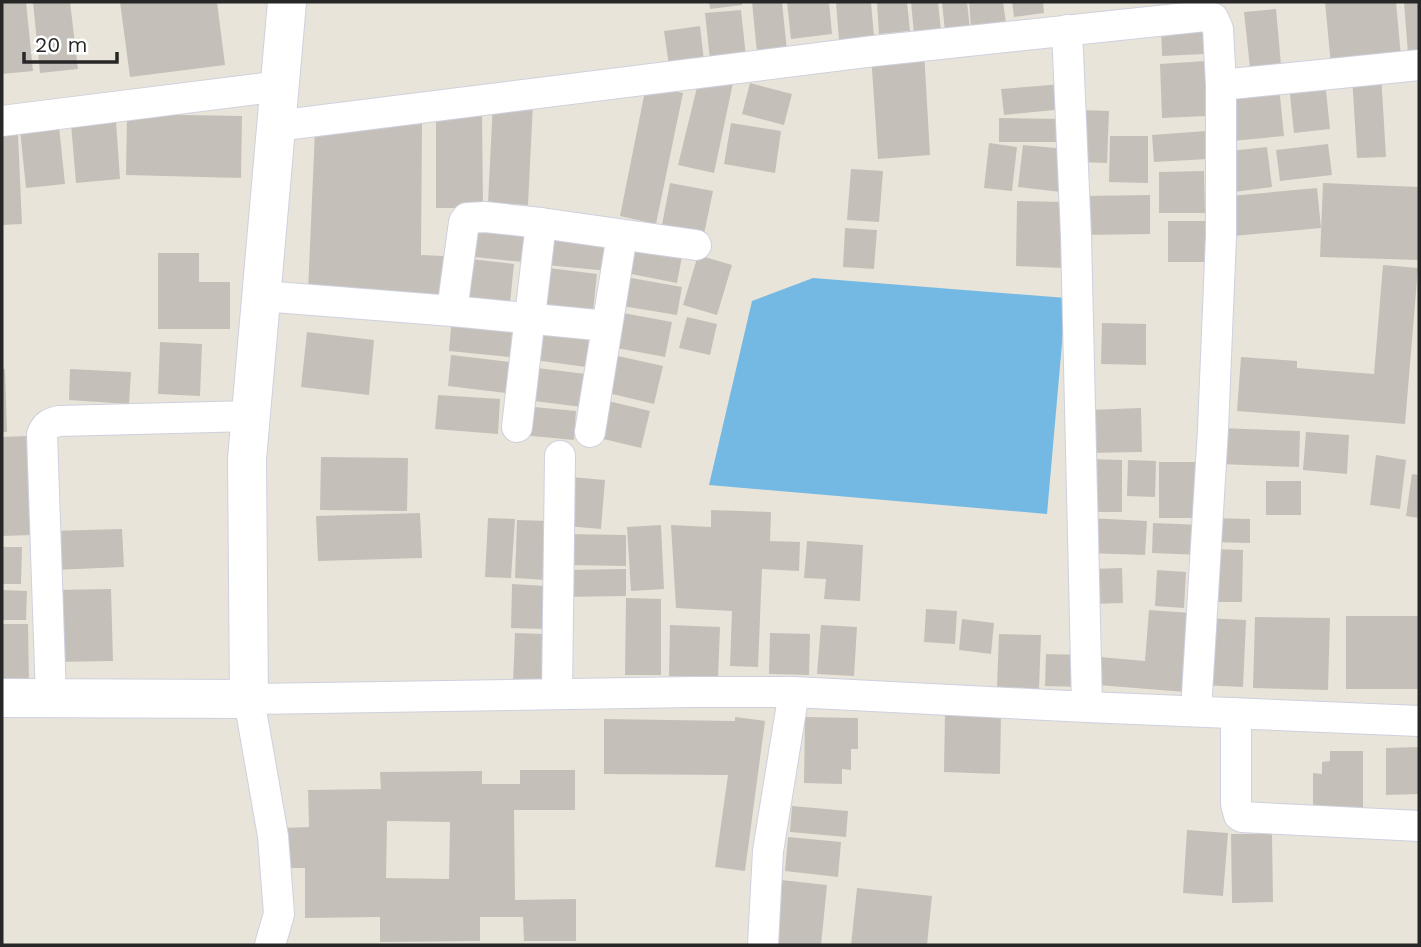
<svg xmlns="http://www.w3.org/2000/svg" width="1421" height="947" viewBox="0 0 1421 947" font-family="'Work Sans',sans-serif">
  <rect width="100%" height="100%" fill="#e8e4d9"/>
  <path fill="#74b9e3" d="M813,278L1066,298L1047,514L709,485L752,301Z"/>
  <path fill="#c4c0b9" fill-rule="evenodd" d="M2,2H26L33,71L2,74Z
    M33,2H70L78,69L40,73Z
    M120,2H217L225,65L130,77Z
    M709,2H742V5L710,9Z
    M752,2H782L787,51L757,53Z
    M787,2H829L832,34L791,39Z
    M836,2H871L874,37L839,40Z
    M877,2H907L910,31L879,34Z
    M911,2H938L941,31L914,34Z
    M942,2H967L970,29L945,32Z
    M969,2H1003L1006,23L971,27Z
    M1012,2H1043L1044,13L1014,17Z
    M1325,2H1396L1401,57L1331,65Z
    M1404,2H1419V52L1408,53Z
    M1276,9L1281,65L1250,68L1244,12Z
    M741,10L746,57L710,60L705,13Z
    M1204,23V54L1162,56L1161,24Z
    M700,26L704,61L669,66L664,31Z
    M924,51L930,155L878,159L871,54Z
    M1205,61L1207,116L1162,118L1160,64Z
    M1381,74L1386,157L1357,158L1352,76Z
    M1325,81L1330,129L1294,133L1289,85Z
    M698,83H733L714,173L678,165Z
    M750,83L792,94L784,125L742,114Z
    M1063,84L1065,109L1004,115L1001,89Z
    M646,86L683,93L656,224L620,216Z
    M1279,86L1284,136L1232,141L1227,92Z
    M493,102L533,103L528,205L488,203Z
    M1081,110L1109,111L1107,163L1080,162Z
    M482,112L483,208H436V113Z
    M127,114L242,116L241,178L126,175Z
    M999,118L1062,119V142H999Z
    M116,121L120,179L76,183L71,124Z
    M731,123L781,131L775,173L724,164Z
    M422,124L421,255L444,256L442,297L308,292L315,130Z
    M59,126L65,184L26,188L20,130Z
    M1206,131L1208,159L1154,162L1152,135Z
    M18,135L22,224L2,225V136Z
    M1110,136H1148V183L1109,182Z
    M989,143L1017,147L1012,191L984,188Z
    M1328,144L1332,175L1280,181L1276,150Z
    M1023,145L1066,149L1061,192L1018,187Z
    M1267,147L1272,187L1234,192L1229,151Z
    M851,169L883,171L879,222L847,220Z
    M1204,171L1205,213H1159V172Z
    M670,183L713,191L703,239L661,230Z
    M1323,183L1419,187V260L1320,257Z
    M1317,188L1321,228L1233,236L1230,196Z
    M1150,195V234L1082,235V196Z
    M1017,201L1065,202L1063,268L1016,266Z
    M469,219L527,225L523,262L465,256Z
    M1168,221H1214L1215,262H1168Z
    M845,228L877,230L874,269L843,267Z
    M551,232L612,238L608,271L547,265Z
    M628,239L683,251L677,283L621,272Z
    M158,253H199V282H230V329H158Z
    M698,255L732,265L717,315L683,305Z
    M462,258L514,264L510,303L457,297Z
    M1383,265L1418,268L1405,424L1237,411L1241,357L1297,361V368L1374,374Z
    M541,267L597,274L593,311L536,304Z
    M620,276L682,287L677,315L616,305Z
    M612,311L672,322L665,357L606,346Z
    M452,316L513,322L510,357L449,351Z
    M687,317L717,324L710,355L679,348Z
    M531,322L592,330L586,367L527,359Z
    M1102,323L1146,324V365L1101,364Z
    M307,332L374,340L369,395L301,387Z
    M160,342L202,344L200,396L158,394Z
    M609,354L663,366L654,404L600,391Z
    M451,355L510,362L506,393L448,386Z
    M529,367L594,375L590,408L526,400Z
    M2,369H5L7,432H2Z
    M70,369L131,372L129,404L69,400Z
    M438,395L500,399L498,434L435,429Z
    M604,400L650,411L641,448L595,437Z
    M523,406L576,411L574,440L521,435Z
    M1141,408L1142,452L1087,453V410Z
    M1220,428L1300,431L1299,467L1219,464Z
    M1306,432L1349,435L1347,474L1303,470Z
    M28,436L31,535L2,536V437Z
    M1376,455L1406,460L1400,509L1370,505Z
    M321,457L408,458L407,511L320,510Z
    M1088,459L1122,460V512H1087Z
    M1128,460L1156,461L1155,497L1127,496Z
    M1159,462H1202V518H1159Z
    M1412,474L1419,475V518L1406,516Z
    M570,477L605,480L601,529L566,526Z
    M1266,481H1301V515H1266Z
    M711,510L771,512L770,541L800,542L799,571L762,569L758,667L730,666L732,611L676,608L671,525L711,527Z
    M420,513L422,558L318,561L316,516Z
    M488,518L515,519L511,578L485,577Z
    M1089,518L1147,521L1145,555L1087,553Z
    M1212,518L1250,519V543L1212,542Z
    M517,520L548,521L546,580L515,578Z
    M1153,523L1202,525L1201,555L1152,553Z
    M661,525L664,589L631,591L627,527Z
    M122,529L124,567L53,570L51,531Z
    M566,534L626,535V566L566,565Z
    M807,541L863,545L860,601L824,599L826,579L804,578Z
    M2,547H22L21,584H2Z
    M1211,549L1243,550L1242,602H1210Z
    M1122,568L1123,603L1092,604L1091,569Z
    M626,569V596L564,597V570Z
    M1157,570L1186,572L1184,608L1155,606Z
    M512,584L546,586L544,629L511,628Z
    M111,589L113,661L55,662L53,590Z
    M2,590L27,591L26,620H2Z
    M626,598L661,599V675H625Z
    M926,609L957,611L955,644L924,642Z
    M1149,610L1191,613L1185,692L1098,685L1100,657L1145,661Z
    M1346,616H1418L1419,689H1346Z
    M1255,617L1330,618L1328,690L1253,688Z
    M1205,618L1246,620L1243,687L1201,685Z
    M962,619L994,623L991,654L959,650Z
    M2,624H28L29,686H2Z
    M670,625L720,627L718,678L669,676Z
    M821,625L857,627L854,676L817,674Z
    M515,633L544,634L542,684H513Z
    M770,633L810,634L809,675L769,674Z
    M999,634L1041,635L1039,689L997,687Z
    M1046,654L1083,655V687L1045,686Z
    M945,712L1001,713L1000,774L944,772Z
    M735,717L765,721L745,871L715,867L728,775L604,774V719L735,721Z
    M805,717L858,718V749H851V770L842,769V784L804,783Z
    M1419,747V794L1386,795V748Z
    M1330,751H1363V815H1335V806H1313V773L1322,774V762L1330,761Z
    M520,770H575V810H514L515,900L576,899V941H524L523,917H480V941L380,942V917L305,918V868H283L282,828L309,827L308,790L381,789L380,772L482,771V784H520ZM387,821L450,822L449,879L386,878Z
    M792,806L848,811L846,837L790,832Z
    M1187,830L1228,833L1223,896L1183,893Z
    M1231,834H1272L1273,902L1232,903Z
    M788,837L841,842L838,877L785,871Z
    M781,880L827,885L821,945H775Z
    M857,888L932,896L927,945H851Z"/>
  <g fill="none" stroke-linecap="round" stroke-linejoin="round">
    <defs>
      <path id="street" d="M1067,30L1076,236L1087,707
        M1221,85L1419,65
        M2,121L280,86
        M276,126L874,51L1205,16L1213,18L1218,29L1221,85V236L1213,429L1196,711
        M262,296L452,311L607,326
        M452,311L464,222L467,218L485,217L541,223L696,245
        M517,427L541,223
        M590,432L622,235
        M557,694L560,456
        M51,698L42,434C46,425 50,423 59,421L251,416
        M1236,713V804L1239,815L1242,817L1419,826
        M270,945L279,914L273,836L249,699L693,692H794L1087,707L1419,721
        M763,945L768,851L794,692"/>
      <path id="secondary" d="M2,698L249,699L247,459L287,2"/>
    </defs>
    <use href="#street" stroke="#cfd0df" stroke-width="32"/>
    <use href="#secondary" stroke="#cfd0df" stroke-width="40"/>
    <use href="#street" stroke="#fff" stroke-width="30"/>
    <use href="#secondary" stroke="#fff" stroke-width="38"/>
  </g>
  <rect width="1421" height="947" fill="none" stroke="#272727" stroke-width="7"/>
  <path d="M24 52v10h93v-10" fill="none" stroke="#272727" stroke-width="3.5"/>
  <text x="35" y="52" font-size="21" fill="#272727" stroke="#ffffff" stroke-width="5" paint-order="stroke">20 m</text>
</svg>
